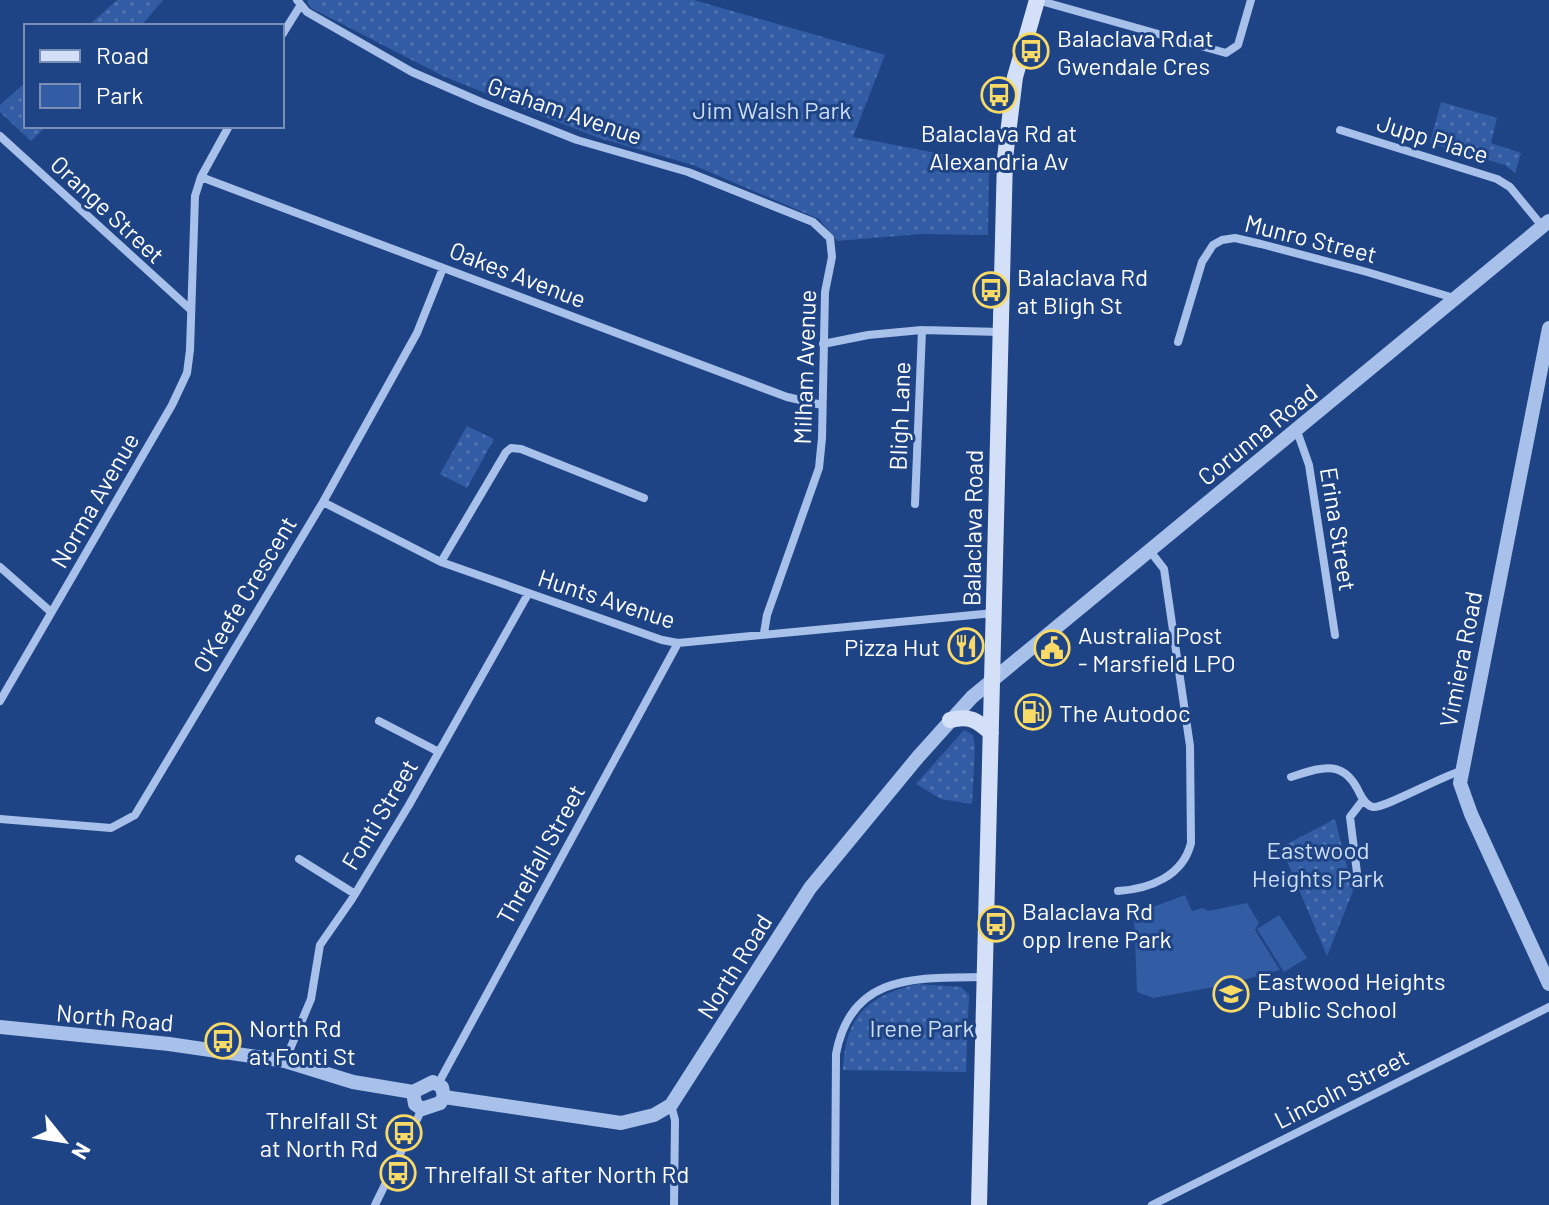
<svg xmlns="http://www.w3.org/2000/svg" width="1549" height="1205" viewBox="0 0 1549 1205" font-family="Barlow,sans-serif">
  <defs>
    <pattern id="green-dots" width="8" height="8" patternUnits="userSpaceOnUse" patternTransform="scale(2)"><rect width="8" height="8" fill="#325ca4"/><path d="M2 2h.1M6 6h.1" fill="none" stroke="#5174b2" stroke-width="1.8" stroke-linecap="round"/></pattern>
  </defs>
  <rect width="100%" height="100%" fill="#1f4486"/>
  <path fill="url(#green-dots)" d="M117,0H163L141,26H88Z
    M307,0H694L885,55L853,137L989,163L988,235L921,234L837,241L819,219L693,165L599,138L514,105L443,76L311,8Z
    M26,82V126H47L31,141L0,112V105Z
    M1441,102L1497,118L1491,143L1521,153L1515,173L1505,165L1430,143Z
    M467,426L494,439L467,488L440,474Z
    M964,730L973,735L975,748L972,804L941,799L916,784Z
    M1335,819L1353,891L1327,956L1281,847Z
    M918,984L961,987L969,995L966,1072L843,1070C845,1016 867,996 918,984Z"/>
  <path fill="#325ca4" d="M1185,895L1192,911L1203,908L1208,911L1247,903L1259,923L1255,930L1280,970L1225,985L1153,998L1137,992L1134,914Z
    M1279,915L1307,958L1284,972L1257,929Z"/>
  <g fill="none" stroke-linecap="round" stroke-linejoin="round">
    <path stroke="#a8c1ea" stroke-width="8" d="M297,0L307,12L412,72L481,102L577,140L688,172L813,222L830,238L832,257L825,292L822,438L819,468L767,615L764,633
      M1037,0L1226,53L1238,45L1251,0
      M282,35L300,6
      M1340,130L1497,179L1510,187L1542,226
      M0,136L190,309
      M201,177L787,397L822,405
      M1178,342L1202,262L1213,245L1222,240L1235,238L1261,244L1367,272L1454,298
      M823,344L868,335L922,330L1001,332
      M1297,431L1309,465L1335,635
      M323,502L441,562L662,640L678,643L994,613
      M915,504L922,330
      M441,562L506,452L511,448L521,449L644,498
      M0,567L51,612
      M0,701L172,405L187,373L190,350L195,196L201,177L229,126
      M379,721L439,752
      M1291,777C1322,767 1344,758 1360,794C1363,800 1366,805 1373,807C1383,809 1442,776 1461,771
      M0,819L111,828L135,815L323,502L417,333L443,268
      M299,859L355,894
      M1358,881L1350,817L1363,800
      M1118,891C1150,889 1183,876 1191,843L1190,746L1164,569L1150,551
      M285,1061L311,999L320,945L352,899L409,805L528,594
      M438,1084L678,643
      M671,1105L675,1120L674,1205
      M375,1205L422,1109
      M835,1205L836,1054C851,972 919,978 984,977
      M1152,1205L1549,1007"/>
    <path stroke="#a8c1ea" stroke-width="14" d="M1549,328L1460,783L1471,814L1549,984
      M0,1027L169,1044L285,1061L353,1082L413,1092
      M413,1092L415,1104L422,1109L440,1103L444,1097
      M413,1092L433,1082L442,1087L444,1097
      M444,1097L621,1123L654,1115L671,1105L810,888L918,757L972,697L1549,221"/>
    <path stroke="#d3e0f8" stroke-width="16" d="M950,720C969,715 977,720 991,733
      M979,1205L1005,158L1015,77L1037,0"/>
  </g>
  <defs>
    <symbol id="bus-ring" viewBox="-11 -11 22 22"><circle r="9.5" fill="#1f4486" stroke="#f9da67" stroke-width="1.5"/><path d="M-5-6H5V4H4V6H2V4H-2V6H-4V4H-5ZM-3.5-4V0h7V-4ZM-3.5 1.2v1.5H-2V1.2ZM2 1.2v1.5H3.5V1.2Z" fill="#f9da67"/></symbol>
    <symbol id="restaurant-ring" viewBox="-11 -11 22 22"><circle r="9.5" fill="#1f4486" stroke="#f9da67" stroke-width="1.5"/><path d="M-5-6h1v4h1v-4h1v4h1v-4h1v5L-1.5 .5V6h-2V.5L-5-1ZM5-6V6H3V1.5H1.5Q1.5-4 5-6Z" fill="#f9da67"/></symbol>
    <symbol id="civic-ring" viewBox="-11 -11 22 22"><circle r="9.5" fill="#1f4486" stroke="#f9da67" stroke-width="1.5"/><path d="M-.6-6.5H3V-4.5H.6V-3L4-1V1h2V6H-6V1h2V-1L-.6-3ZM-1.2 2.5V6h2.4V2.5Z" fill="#f9da67"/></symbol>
    <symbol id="fuel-ring" viewBox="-11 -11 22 22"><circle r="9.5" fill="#1f4486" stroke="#f9da67" stroke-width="1.5"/><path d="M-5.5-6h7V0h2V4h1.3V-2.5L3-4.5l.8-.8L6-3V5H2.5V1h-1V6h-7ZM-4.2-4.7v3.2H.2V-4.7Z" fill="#f9da67"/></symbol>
    <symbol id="school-ring" viewBox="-11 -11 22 22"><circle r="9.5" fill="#1f4486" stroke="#f9da67" stroke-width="1.5"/><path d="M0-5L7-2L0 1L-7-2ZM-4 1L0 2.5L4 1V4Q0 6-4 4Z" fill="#f9da67"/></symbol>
  </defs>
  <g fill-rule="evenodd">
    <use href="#bus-ring" x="1011" y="31" width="40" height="40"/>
    <use href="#bus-ring" x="979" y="75" width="40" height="40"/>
    <use href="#bus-ring" x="971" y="270" width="40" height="40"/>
    <use href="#restaurant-ring" x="946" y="626" width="40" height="40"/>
    <use href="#civic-ring" x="1032" y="628" width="40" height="40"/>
    <use href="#fuel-ring" x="1013" y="692" width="40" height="40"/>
    <use href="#bus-ring" x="976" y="904" width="40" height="40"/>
    <use href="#school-ring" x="1211" y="974" width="40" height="40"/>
    <use href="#bus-ring" x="203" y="1021" width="40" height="40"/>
    <use href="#bus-ring" x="384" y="1113" width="40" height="40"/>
    <use href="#bus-ring" x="378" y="1153" width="40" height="40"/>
  </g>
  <g text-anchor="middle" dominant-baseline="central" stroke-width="6" stroke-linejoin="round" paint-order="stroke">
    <g font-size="24" fill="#fff" stroke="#1f4486" text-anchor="start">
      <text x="1057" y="37">Balaclava Rd at<tspan x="1057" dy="28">Gwendale Cres</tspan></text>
      <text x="999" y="132" text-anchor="middle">Balaclava Rd at<tspan x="999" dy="28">Alexandria Av</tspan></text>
      <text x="1017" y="276">Balaclava Rd<tspan x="1017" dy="28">at Bligh St</tspan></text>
      <text x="1078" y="634">Australia Post<tspan x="1078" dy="28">- Marsfield LPO</tspan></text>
      <text x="940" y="646" text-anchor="end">Pizza Hut</text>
      <text x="1059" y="712">The Autodoc</text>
      <text x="1022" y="910">Balaclava Rd<tspan x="1022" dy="28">opp Irene Park</tspan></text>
      <text x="1257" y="980">Eastwood Heights<tspan x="1257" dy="28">Public School</tspan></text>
      <text x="249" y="1027">North Rd<tspan x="249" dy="28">at Fonti St</tspan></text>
      <text x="378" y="1119" text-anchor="end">Threlfall St<tspan x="378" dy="28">at North Rd</tspan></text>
      <text x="424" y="1173">Threlfall St after North Rd</text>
    </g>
    <g font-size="24" fill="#ccddf8" stroke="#1f4486">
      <text x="772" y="109">Jim Walsh Park</text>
      <text x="1318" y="849">Eastwood<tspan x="1318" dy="28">Heights Park</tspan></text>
      <text x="922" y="1027">Irene Park</text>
    </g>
    <g font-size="24" fill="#fff" stroke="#1f4486">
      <text transform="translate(565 110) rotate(19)">Graham Avenue</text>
      <text transform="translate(1433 138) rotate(17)">Jupp Place</text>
      <text transform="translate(108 209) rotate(43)">Orange Street</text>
      <text transform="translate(1311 238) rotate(14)">Munro Street</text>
      <text transform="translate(518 274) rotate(21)">Oakes Avenue</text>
      <text transform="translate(804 367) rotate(-88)">Milham Avenue</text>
      <text transform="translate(899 416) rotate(-88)">Bligh Lane</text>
      <text transform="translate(1257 434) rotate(-39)">Corunna Road</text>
      <text transform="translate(94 500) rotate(-60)">Norma Avenue</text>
      <text transform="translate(972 528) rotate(-89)">Balaclava Road</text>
      <text transform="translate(1339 529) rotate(81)">Erina Street</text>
      <text transform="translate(244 594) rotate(-59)">O'Keefe Crescent</text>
      <text transform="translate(607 598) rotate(18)">Hunts Avenue</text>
      <text transform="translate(1460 659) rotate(-79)">Vimiera Road</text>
      <text transform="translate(379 814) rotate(-59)">Fonti Street</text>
      <text transform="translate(540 854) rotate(-61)">Threlfall Street</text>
      <text transform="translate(734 966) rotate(-58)">North Road</text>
      <text transform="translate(115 1017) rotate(5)">North Road</text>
      <text transform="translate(1341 1088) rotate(-27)">Lincoln Street</text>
    </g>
  </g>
  <rect x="24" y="24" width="260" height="104" fill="#1f4486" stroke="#798fb6" stroke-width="2"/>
  <rect x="40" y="50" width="40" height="12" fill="#d3e0f8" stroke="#798fb6" stroke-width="2"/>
  <text x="96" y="64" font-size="24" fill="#ffffff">Road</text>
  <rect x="40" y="84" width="40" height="24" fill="#325ca4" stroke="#798fb6" stroke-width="2"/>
  <text x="96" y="104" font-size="24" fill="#ffffff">Park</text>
  <g transform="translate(64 1141) rotate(120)" stroke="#1f4486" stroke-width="6" paint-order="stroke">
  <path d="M0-6L14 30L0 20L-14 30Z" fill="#ffffff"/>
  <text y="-12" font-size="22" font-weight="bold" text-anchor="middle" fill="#ffffff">N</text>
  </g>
</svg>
